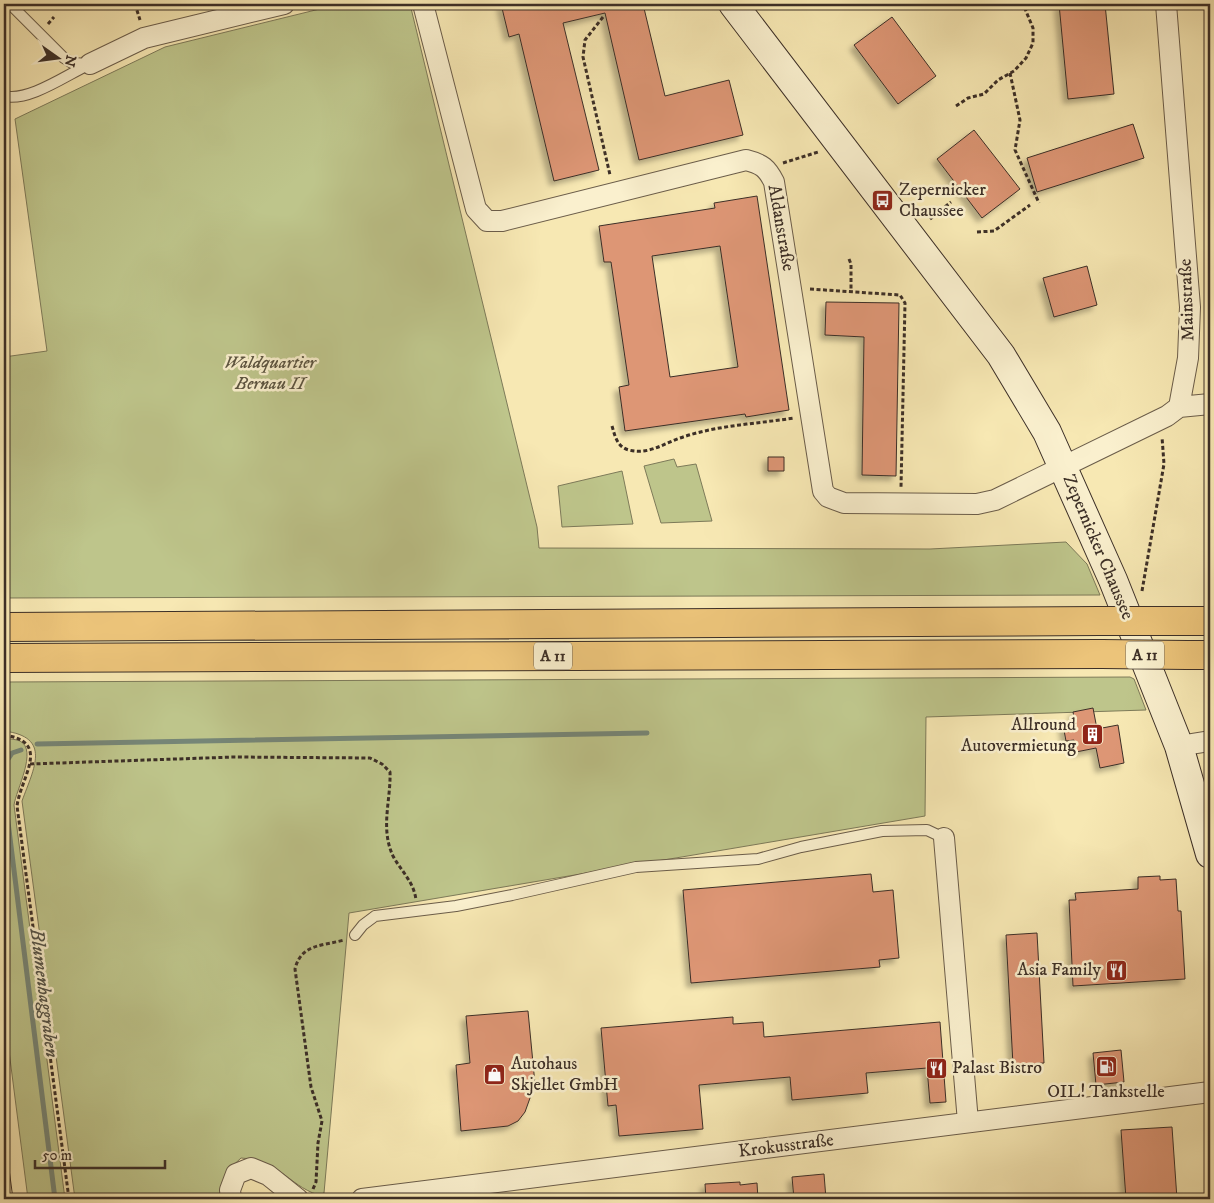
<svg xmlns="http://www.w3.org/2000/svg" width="1214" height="1203" viewBox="0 0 1214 1203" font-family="'IM FELL DW Pica',serif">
  <defs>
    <filter id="shadow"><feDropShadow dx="-4.5" dy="4.5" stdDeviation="2.5" flood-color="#0004"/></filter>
  </defs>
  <rect width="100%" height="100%" fill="#f7e8b3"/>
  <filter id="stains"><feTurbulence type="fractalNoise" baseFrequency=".004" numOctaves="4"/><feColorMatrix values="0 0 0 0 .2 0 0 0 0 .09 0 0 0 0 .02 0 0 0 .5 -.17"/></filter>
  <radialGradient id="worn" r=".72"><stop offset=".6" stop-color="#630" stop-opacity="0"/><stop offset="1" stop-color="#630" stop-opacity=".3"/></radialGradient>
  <path fill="#bec58b" stroke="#7d7a59" d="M340,4H410L537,527L539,548L930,549L1066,542L1087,564L1100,595L4,598V357L47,351L15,119L165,47Z
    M674,459L677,467L696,464L712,521L661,523L644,466Z
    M622,471L633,524L562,527L558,486Z
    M1130,677L1134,679L1146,710L926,717L925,816L349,913L324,1193L318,1195C287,1184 279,1160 241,1158L226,1172L224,1199H75L22,801C34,768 52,737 4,731V682Z
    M4,738C9,739 15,739 20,741C38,750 16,790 14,805L65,1199H28L4,1012Z"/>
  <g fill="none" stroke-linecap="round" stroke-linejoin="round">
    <path stroke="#768677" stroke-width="5" d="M37,744L647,733
      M4,765L12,753L21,750
      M4,790L55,1199"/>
  </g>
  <path fill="#dd9675" stroke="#3c2f27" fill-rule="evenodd" filter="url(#shadow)" d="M501,4H643L665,96L729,80L743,135L639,160L605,13L563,23L599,170L554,181L519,34L509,37Z
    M1059,4H1105L1114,94L1068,99Z
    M892,17L936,76L898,104L854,45Z
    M1133,124L1144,158L1037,192L1027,158Z
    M974,130L1020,189L982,218L937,159Z
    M757,196L789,410L746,417L745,414L625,431L619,387L629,385L611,262H604L599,226L715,208L714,203ZM720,246L738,367L670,377L652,256Z
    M1087,266L1097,305L1054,317L1043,278Z
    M826,302L899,303L896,476L862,475L864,337L825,335Z
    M768,457H784V471H768Z
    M1093,708L1097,729L1118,725L1124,763L1100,768L1096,748L1076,752L1074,740L1066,741L1063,725L1075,722L1073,712Z
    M871,874L873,892L893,890L899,958L879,960L880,967L691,983L683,890Z
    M1160,876V880L1176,879L1178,911H1181L1185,979L1073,986L1069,900H1076L1075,893L1138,889V877Z
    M1037,933L1044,1063L1013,1065L1006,935Z
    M528,1011L535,1084L525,1112L518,1121L508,1126L461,1131L456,1065L470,1063L466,1016Z
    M733,1017V1024L763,1022L764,1037L940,1022L946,1102L930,1103L927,1068L866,1073L868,1093L792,1100L790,1077L699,1085L703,1129L619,1136L616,1105L608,1106L601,1028Z
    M1121,1050L1124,1082L1096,1085L1093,1053Z
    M1172,1127L1177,1199H1126L1121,1130Z
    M824,1174L826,1199H794L792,1177Z
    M740,1182V1185L757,1183L758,1199H706L705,1184Z"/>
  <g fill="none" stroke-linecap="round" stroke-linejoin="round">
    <defs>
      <path id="service" d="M10,4L64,58L72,63L90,64
        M4,96C28,102 65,76 86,66
        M355,935L363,925L375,916L456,906L512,895L636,867L758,859L801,847L882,831L927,830L944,838"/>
      <path id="minor" d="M423,4L476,209L487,221H502L746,160C762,164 767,168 774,182L823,491L828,497L844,503L977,504L995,500L1167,416L1179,407L1188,358L1190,307L1166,4
        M90,64L144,38L284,4
        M1179,407L1210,404
        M1179,746L1210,741
        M944,838L968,1122
        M231,1199L230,1190L236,1174L251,1168L268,1175L298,1199
        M362,1199L1210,1092"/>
      <path id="secondary" d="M733,4L1001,355L1047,432L1113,580L1179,746L1210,854"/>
      <path id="motorway" d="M1184,621H1210
        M4,627L1100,621
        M1187,655H1210
        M4,658L1102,654"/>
    </defs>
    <use href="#service" stroke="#6b5d4a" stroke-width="12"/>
    <use href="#minor" stroke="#6b5d4a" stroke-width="22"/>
    <use href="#secondary" stroke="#3c2f27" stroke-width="30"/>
    <use href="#motorway" stroke="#3c2f27" stroke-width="30"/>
    <path stroke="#3c2f27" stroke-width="3" stroke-dasharray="4 2.5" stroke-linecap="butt" d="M135,4L140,20
      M603,17L585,40L583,57L610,175
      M48,24L54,17
      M1010,73L1020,120L1015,150L1039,203
      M956,106L968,98L984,94L998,80L1014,71L1026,58L1033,43V28L1023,4
      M783,163L818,152
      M930,219L951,202
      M977,232L994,231L1030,205
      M849,259L851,264V292
      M810,289L900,295L905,303L901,487
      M612,426C615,436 617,447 629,450C648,455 663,444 680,438C717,425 756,424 794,418
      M1142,591L1164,464L1162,437
      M4,735C52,742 21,776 17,806L69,1199
      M30,764L235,757L370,758L382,764L390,772C391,800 380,828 393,856C401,871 414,882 416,900
      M313,1189L316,1182L318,1143L322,1121L311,1087L295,969C301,944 322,946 344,940"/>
    <use href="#service" stroke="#faf0ce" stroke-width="10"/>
    <use href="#minor" stroke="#faf0ce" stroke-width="20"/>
    <use href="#secondary" stroke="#faf0ce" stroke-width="28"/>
    <use href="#motorway" stroke="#ecc47a" stroke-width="28"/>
    <path stroke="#3c2f27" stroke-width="1" d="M4,1131L13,1199"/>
    <defs>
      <path id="motorway-bridge" d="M1100,621H1184
        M1102,654L1187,655"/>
    </defs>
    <use href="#motorway-bridge" stroke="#3c2f27" stroke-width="30" stroke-linecap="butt"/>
    <use href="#motorway-bridge" stroke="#ecc47a" stroke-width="28"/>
  </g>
  <defs>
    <symbol id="bus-square" viewBox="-11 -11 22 22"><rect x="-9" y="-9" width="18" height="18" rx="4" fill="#8f2418" stroke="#faf0ce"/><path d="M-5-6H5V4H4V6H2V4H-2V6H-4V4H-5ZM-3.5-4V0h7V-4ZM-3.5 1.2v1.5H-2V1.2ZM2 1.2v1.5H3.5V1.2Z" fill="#fff"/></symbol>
    <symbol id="building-square" viewBox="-11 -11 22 22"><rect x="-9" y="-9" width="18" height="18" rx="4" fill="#8f2418" stroke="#faf0ce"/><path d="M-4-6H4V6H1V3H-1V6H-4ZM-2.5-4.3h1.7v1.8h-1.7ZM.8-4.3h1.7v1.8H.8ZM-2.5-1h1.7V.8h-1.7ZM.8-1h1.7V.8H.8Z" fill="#fff"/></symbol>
    <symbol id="restaurant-square" viewBox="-11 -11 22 22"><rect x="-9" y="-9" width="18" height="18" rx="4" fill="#8f2418" stroke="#faf0ce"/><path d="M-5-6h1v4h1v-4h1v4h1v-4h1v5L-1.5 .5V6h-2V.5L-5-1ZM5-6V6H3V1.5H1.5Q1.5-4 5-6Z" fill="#fff"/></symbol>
    <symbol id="fuel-square" viewBox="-11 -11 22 22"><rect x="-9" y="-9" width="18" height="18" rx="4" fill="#8f2418" stroke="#faf0ce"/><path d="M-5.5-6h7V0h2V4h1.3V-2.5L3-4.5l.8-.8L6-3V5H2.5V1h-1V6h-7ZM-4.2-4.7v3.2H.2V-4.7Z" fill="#fff"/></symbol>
    <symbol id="shop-square" viewBox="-11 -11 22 22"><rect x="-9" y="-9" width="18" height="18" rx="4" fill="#8f2418" stroke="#faf0ce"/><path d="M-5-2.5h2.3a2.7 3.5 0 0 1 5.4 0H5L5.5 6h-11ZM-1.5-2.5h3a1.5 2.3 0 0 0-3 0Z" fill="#fff"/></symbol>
  </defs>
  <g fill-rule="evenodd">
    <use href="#bus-square" x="870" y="188" width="25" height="25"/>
    <use href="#building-square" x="1080" y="722" width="25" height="25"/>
    <use href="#restaurant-square" x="1104" y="958" width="25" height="25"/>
    <use href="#fuel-square" x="1094" y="1054" width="25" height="25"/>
    <use href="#restaurant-square" x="924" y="1056" width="25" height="25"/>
    <use href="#shop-square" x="482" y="1062" width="25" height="25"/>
  </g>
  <g text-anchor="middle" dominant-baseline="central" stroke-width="5" stroke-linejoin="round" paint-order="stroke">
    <g fill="#faf0ce" stroke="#756959" stroke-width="1">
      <rect x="1126" y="641.5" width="38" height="27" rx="4"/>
      <rect x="534" y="642.5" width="38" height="27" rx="4"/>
    </g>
    <g font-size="16" font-weight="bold" fill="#3c2f27">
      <text x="1145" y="655">A 11</text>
      <text x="553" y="656">A 11</text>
    </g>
    <g font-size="18" fill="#3c2f27" stroke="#faf0ce" text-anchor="start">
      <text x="899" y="190">Zepernicker<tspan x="899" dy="21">Chaussee</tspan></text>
      <text x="1076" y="725" text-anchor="end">Allround<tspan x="1076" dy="21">Autovermietung</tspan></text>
      <text x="1101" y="970" text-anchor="end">Asia Family</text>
      <text x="511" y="1064">Autohaus<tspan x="511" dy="21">Skjellet GmbH</tspan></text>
      <text x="952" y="1068">Palast Bistro</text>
      <text x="1106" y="1092" text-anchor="middle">OIL! Tankstelle</text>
    </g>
    <g font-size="18" fill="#3c2f27" stroke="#faf0ce">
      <text transform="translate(781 228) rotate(80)">Aldanstraße</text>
      <text transform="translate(1187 300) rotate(-92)">Mainstraße</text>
      <text transform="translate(1098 547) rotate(67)">Zepernicker Chaussee</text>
      <text transform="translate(786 1146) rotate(-7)">Krokusstraße</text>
    </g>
    <g font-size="18" font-style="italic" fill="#5c5440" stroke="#faf0ce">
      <text x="270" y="363">Waldquartier<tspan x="270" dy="21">Bernau II</tspan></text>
    </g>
    <g font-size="19" font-style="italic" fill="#545348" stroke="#faf0ce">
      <text transform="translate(44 993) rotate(83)">Blumenhaggraben</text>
    </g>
  </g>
  <rect width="1214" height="1203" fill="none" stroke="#f7e8b3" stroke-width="20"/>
  <rect x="5" y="5" width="1204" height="1193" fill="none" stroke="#3c2f27" stroke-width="2.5"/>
  <rect x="10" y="10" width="1194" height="1183" fill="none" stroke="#3c2f27"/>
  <g transform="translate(58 58) rotate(104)" stroke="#faf0ce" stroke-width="4" paint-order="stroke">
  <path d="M0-4L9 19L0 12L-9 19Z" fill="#3c2f27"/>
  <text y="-8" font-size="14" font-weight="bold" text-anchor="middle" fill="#3c2f27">N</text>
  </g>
  <path d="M35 1160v8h130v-8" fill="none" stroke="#3c2f27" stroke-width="2.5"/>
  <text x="42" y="1160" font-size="15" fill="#3c2f27" stroke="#faf0ce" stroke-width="4" paint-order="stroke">50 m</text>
  <rect width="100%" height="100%" filter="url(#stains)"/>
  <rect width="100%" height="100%" fill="url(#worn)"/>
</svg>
